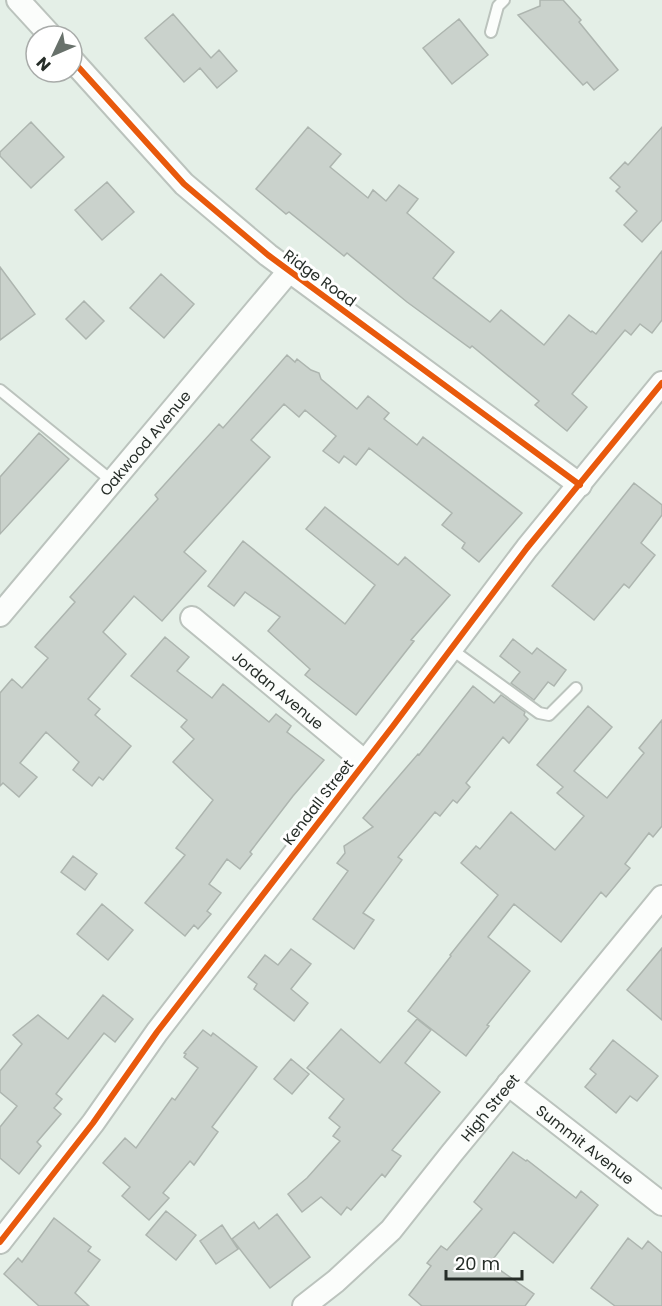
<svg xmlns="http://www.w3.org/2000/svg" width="662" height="1306" viewBox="0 0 662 1306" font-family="Poppins,sans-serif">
  <rect width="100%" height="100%" fill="#e4efe7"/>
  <path fill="#cad2cc" stroke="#adb5af" stroke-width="1.5" d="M540,0H563L581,20L579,22L618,70L594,90L587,82L583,85L518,15L540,6Z
    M173,14L211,58L219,50L237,71L217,88L200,68L184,82L145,38Z
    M459,19L488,55L452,84L423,48Z
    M31,122L64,157L31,188L0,156V152Z
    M308,127L341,154L330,167L368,198L373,190L386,201L399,185L418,199L407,213L454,252L433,278L490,322L501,310L544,345L569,315L591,332L592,331L596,334L662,251V320L652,333L640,324L631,335L625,330L572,394L587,407L567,431L535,405L539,401L472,346L470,348L407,302L347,253L344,256L289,212L286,214L256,189Z
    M662,127V220L642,242L624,225L637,211L616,191L620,187L610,178L625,162L628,165Z
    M107,182L134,212L102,240L75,210Z
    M0,267L35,314L0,340Z
    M161,274L194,304L164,338L130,308Z
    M84,301L104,321L86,339L66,319Z
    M287,355L295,362L297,359L311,370L319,373L321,379L357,409L368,396L389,413L384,419L417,445L423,437L522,513L479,562L462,548L465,543L442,525L452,513L369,448L356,465L344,456L339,463L323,451L336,436L305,410L299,417L284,404L251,440L270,457L184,552L206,571L162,621L134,596L103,632L126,654L88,699L100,709L95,715L131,746L103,780L99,777L92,786L73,770L79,762L46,732L20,763L37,777L19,797L3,783L0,786V693L12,679L22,688L48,658L35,647L75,602L70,597L158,499L155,495L219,424L223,428Z
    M39,433L69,459L0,534V477Z
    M634,483L662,505V515L641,543L655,555L629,588L624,584L594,620L552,586Z
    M325,507L398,565L405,557L450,595L411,640L414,641L356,715L305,675L310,669L268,631L280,617L245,592L234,606L208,586L243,541L345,624L375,585L306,529Z
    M165,637L189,657L177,671L212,698L223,684L269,722L276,714L291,726L287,732L324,760L293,796L250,852L252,854L240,869L227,859L209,884L221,893L207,911L211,914L198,929L194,925L185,936L145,903L185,855L176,848L213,800L173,762L194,739L181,727L187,720L131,676Z
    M513,639L532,654L537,648L566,670L554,686L548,682L534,700L511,683L520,672L500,656Z
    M473,686L494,703L501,695L525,712L524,715L528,719L509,743L503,737L466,783L470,787L457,803L453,800L440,816L435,812L398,857L402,860L363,913L374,920L354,949L313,919L348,871L337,863L345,853L344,846L373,827L363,818L418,754L419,755Z
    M588,706L612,727L574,771L607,798L644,753L639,748L662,720V826L653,837L649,833L625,864L630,868L606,897L601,892L561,942L514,904L488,937L530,971L487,1025L489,1026L466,1056L408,1011L451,956L450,955L498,895L461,863L476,846L480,849L511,812L555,850L584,816L557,793L563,787L537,765Z
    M73,856L97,874L85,890L61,872Z
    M102,904L133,930L108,960L77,934Z
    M662,948V1020L627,990Z
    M291,949L311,964L291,989L308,1003L294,1021L254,989L257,984L248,977L265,955L278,965Z
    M103,995L133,1019L115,1042L104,1033L56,1094L62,1099L54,1108L61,1114L37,1142L41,1146L19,1174L0,1158V1127L17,1106L0,1092V1071L22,1044L13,1035L38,1015L68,1039Z
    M417,1019L431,1030L405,1063L440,1092L392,1150L401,1156L385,1177L382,1174L351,1210L347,1207L341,1215L321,1197L302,1212L288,1194L307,1178L340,1141L333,1136L340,1127L329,1118L344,1099L307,1068L341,1029L380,1063Z
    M203,1030L211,1036L213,1033L257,1067L212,1127L218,1132L194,1165L190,1161L163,1193L169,1198L149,1220L122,1196L130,1187L103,1163L125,1138L136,1148L172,1098L175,1100L198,1068L184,1057L186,1054L184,1053Z
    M613,1040L658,1076L637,1101L630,1096L616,1113L585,1087L596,1074L590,1069Z
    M291,1059L309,1074L292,1094L274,1079Z
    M513,1152L526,1161L527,1160L576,1198L581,1191L598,1205L553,1263L514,1232L490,1263L534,1294L525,1306H422L409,1295L431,1266L427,1263L441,1246L447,1250L482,1209L474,1202Z
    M166,1211L196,1235L176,1260L146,1235Z
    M277,1214L310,1257L270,1288L232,1239L254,1222L259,1229Z
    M54,1218L91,1247L88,1251L100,1260L75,1293L89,1306H39L4,1274L18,1258L22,1262Z
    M222,1225L238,1249L216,1264L200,1241Z
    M628,1238L642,1249L648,1241L662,1253V1306H615L591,1288Z"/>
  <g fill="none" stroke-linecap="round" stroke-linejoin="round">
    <defs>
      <path id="service" d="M491,32L498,6L504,0
        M0,390L112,481
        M451,649L539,713L549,715L576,688"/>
      <g id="minor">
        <path d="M18,0L51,36"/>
        <path d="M72,60L184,184L268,255L580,485"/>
        <path id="s1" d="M0,615L290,270"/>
        <path id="s2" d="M192,618L365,762"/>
        <path id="s3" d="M508,1084L662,1204"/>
        <path d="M0,1242L93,1123L157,1032L393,726L527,548L662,383"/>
        <path id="s4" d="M304,1306L336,1281L391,1230L452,1153L662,897"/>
      </g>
    </defs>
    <use href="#service" stroke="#bbc3bd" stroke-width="14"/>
    <use href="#minor" stroke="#bbc3bd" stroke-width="26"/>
    <use href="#service" stroke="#fbfdfb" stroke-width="10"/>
    <use href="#minor" stroke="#fbfdfb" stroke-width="22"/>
    <defs>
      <path id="cycleway" d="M72,60L184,184L268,255L580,485
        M0,1242L93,1123L157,1032L393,726L527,548L662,383"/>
    </defs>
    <use href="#cycleway" stroke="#fff" stroke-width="10"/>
    <use href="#cycleway" stroke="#e8590c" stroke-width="6"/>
  </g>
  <g text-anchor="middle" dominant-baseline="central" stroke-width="6" stroke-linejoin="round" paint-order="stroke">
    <g font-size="15" fill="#262d28" stroke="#fff">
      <text transform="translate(320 278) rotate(36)">Ridge Road</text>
      <text stroke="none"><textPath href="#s1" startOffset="225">Oakwood Avenue</textPath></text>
      <text stroke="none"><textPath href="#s2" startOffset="112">Jordan Avenue</textPath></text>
      <text transform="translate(318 802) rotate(-52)">Kendall Street</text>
      <text stroke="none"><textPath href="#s4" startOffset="273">High Street</textPath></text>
      <text stroke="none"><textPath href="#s3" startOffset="98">Summit Avenue</textPath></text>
    </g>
  </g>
  <g transform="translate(54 54) rotate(226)"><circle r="28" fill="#ffffff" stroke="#a8aba9" stroke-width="1.5"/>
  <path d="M0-4.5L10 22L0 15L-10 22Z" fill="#68716b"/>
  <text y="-9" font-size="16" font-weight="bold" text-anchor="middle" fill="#262d28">N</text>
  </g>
  <path d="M446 1270v9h76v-9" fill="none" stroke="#262d28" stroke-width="3"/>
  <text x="455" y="1270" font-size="18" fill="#262d28" stroke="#ffffff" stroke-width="4.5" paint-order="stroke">20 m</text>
</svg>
